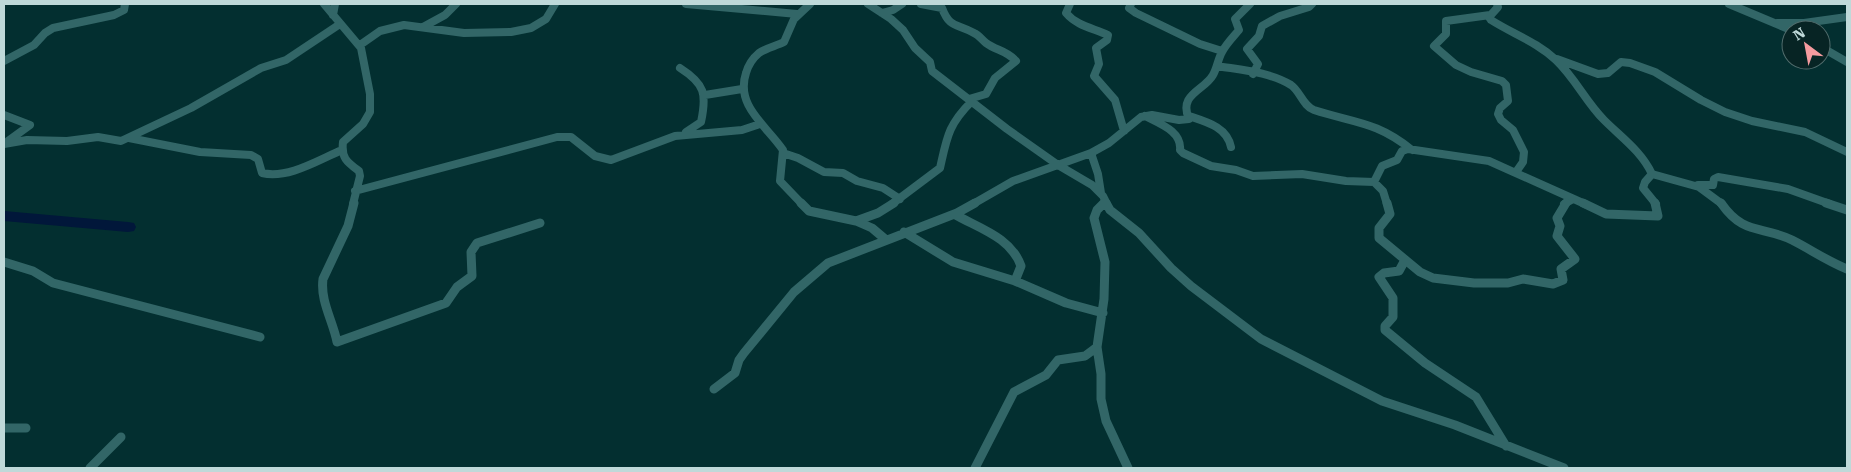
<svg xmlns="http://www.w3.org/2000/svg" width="1851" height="472" viewBox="0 0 1851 472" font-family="'Roboto Serif',serif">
  <rect width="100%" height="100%" fill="#032f30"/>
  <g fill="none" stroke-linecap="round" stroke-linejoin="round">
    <path fill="#01173a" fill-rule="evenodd" d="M4,211L128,222L134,223L136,227L134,231L128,232L4,221Z"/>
    <path stroke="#326667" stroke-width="8" d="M324,4L361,48L370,94V112L363,124L343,142C341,158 347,162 359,171L360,176L353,204
      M686,4L797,14
      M868,4L891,19L903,30L915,48L930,62L932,71L1007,129L1058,165L1092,185L1103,196L1107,204
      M921,4L942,8C950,29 957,23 974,33C979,35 982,40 986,43C997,51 1006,50 1016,61L995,78L986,94L969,99
      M1070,4L1066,13C1077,26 1093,28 1108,35L1107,40L1096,48L1099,64L1094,76L1115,100L1124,131
      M1131,4L1129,8L1136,13L1200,44L1222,51
      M1497,4L1498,7L1489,17L1491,20C1513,34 1537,42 1556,60C1575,78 1586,102 1604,120C1622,138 1641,151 1652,174L1645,182L1643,188L1656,204
      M1729,4L1791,30
      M882,13L893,10L902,4
      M333,15L335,4
      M1490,15L1446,21V34L1434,46L1456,65L1471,72L1502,81L1506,85L1508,101L1500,108L1498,114L1501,120L1513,130L1524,152L1523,162L1516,172
      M1777,23H1804L1847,17
      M423,27L445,15L456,4
      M360,45L380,31L404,25L464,33L511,32L531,28L546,19L555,4
      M1821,47L1847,62
      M1557,59L1598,74L1608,73L1621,62L1630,63L1655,72L1701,100L1725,112L1752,121L1805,132L1847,152
      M4,61L34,45L45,33L53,28L114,15L124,10L125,4
      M1217,66C1241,70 1270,72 1291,85C1300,91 1303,106 1314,110C1354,123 1376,121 1412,150
      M680,68C705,84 707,94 701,122L686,132
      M1253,74L1258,64L1247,49L1259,36L1262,26L1280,16L1309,7L1312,4
      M705,95L742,89
      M4,115L30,125L8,141
      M1145,116C1160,124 1182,131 1180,150L1183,153L1211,166L1236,170L1253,176L1302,174L1346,181L1374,182L1382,166L1397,160L1402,151L1408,149L1489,161L1585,204
      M1189,116C1207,122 1227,127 1231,147
      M129,138L200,152L251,155L258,159L262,173C289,179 318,160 342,150
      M4,144L27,140L67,141L98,137L121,141L191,108L261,68L286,60L340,24
      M783,153L798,158L824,172L843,173L857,181L883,188L900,199
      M1091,153L1098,174L1101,193
      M1652,174L1699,187L1722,204
      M1374,182L1383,191L1387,204
      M1698,185H1713L1714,179L1718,177L1788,189L1830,204
      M355,191L557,137H571L595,156L611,160L675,136L742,130L760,124
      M802,204L780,181L783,150C767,126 735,106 746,73C748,66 753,58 759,53C766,48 776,46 784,42L794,19L810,4
      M892,204L940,168C947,137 948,125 972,101
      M973,204L1013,181L1091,153L1109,143L1141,117L1152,115L1179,120L1189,119C1178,94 1204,91 1213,75C1217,68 1218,59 1222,52C1226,44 1233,37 1239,30L1235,19L1250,4
      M1103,204L1105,202
      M1564,204L1573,199"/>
    <path stroke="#326667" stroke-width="9" d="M354,203L348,226L323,279C320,301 333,321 337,342L446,303L457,287L472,276L471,252L477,243L540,223
      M801,203L809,211L856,221L872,228L885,239
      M1104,203L1097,210L1094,218L1105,262L1104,299L1097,347L1101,374V399L1106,421L1128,468
      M1106,203L1110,210L1139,233L1171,268L1191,286L1261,339L1382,401L1455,425L1564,468
      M1387,203L1390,214L1379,228V238L1420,272L1433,278L1474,283H1508L1523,279L1553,284L1563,280L1561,269L1575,259L1557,236L1560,226L1557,218L1566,203
      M1583,203L1606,214L1658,216L1655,203
      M1721,203C1744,236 1761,225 1792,240C1810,249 1827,261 1847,269
      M1826,203L1847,210
      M954,214C978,228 1011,237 1021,266L1015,281
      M856,221L878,213L894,203
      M904,232L953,262L1015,281L1066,303L1103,313
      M1405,260L1399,271L1384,273L1379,277L1393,298V317L1385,326V330L1425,363L1476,397L1506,446
      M4,262L33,271L53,283L260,337
      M714,389L735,373L739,360L744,353L794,292L828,263L957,213L975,203
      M4,428H26
      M90,468L121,437
      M975,468L1014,392L1046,375L1058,360L1085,356L1097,347"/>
  </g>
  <rect width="1851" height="472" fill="none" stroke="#bfd9d9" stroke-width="10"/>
  <g transform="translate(1806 45) rotate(328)"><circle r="24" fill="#072424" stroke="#516c6c"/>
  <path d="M0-4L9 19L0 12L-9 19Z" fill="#f59b9f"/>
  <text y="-8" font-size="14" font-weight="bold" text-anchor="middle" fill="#bfd9d9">N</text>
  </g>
</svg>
